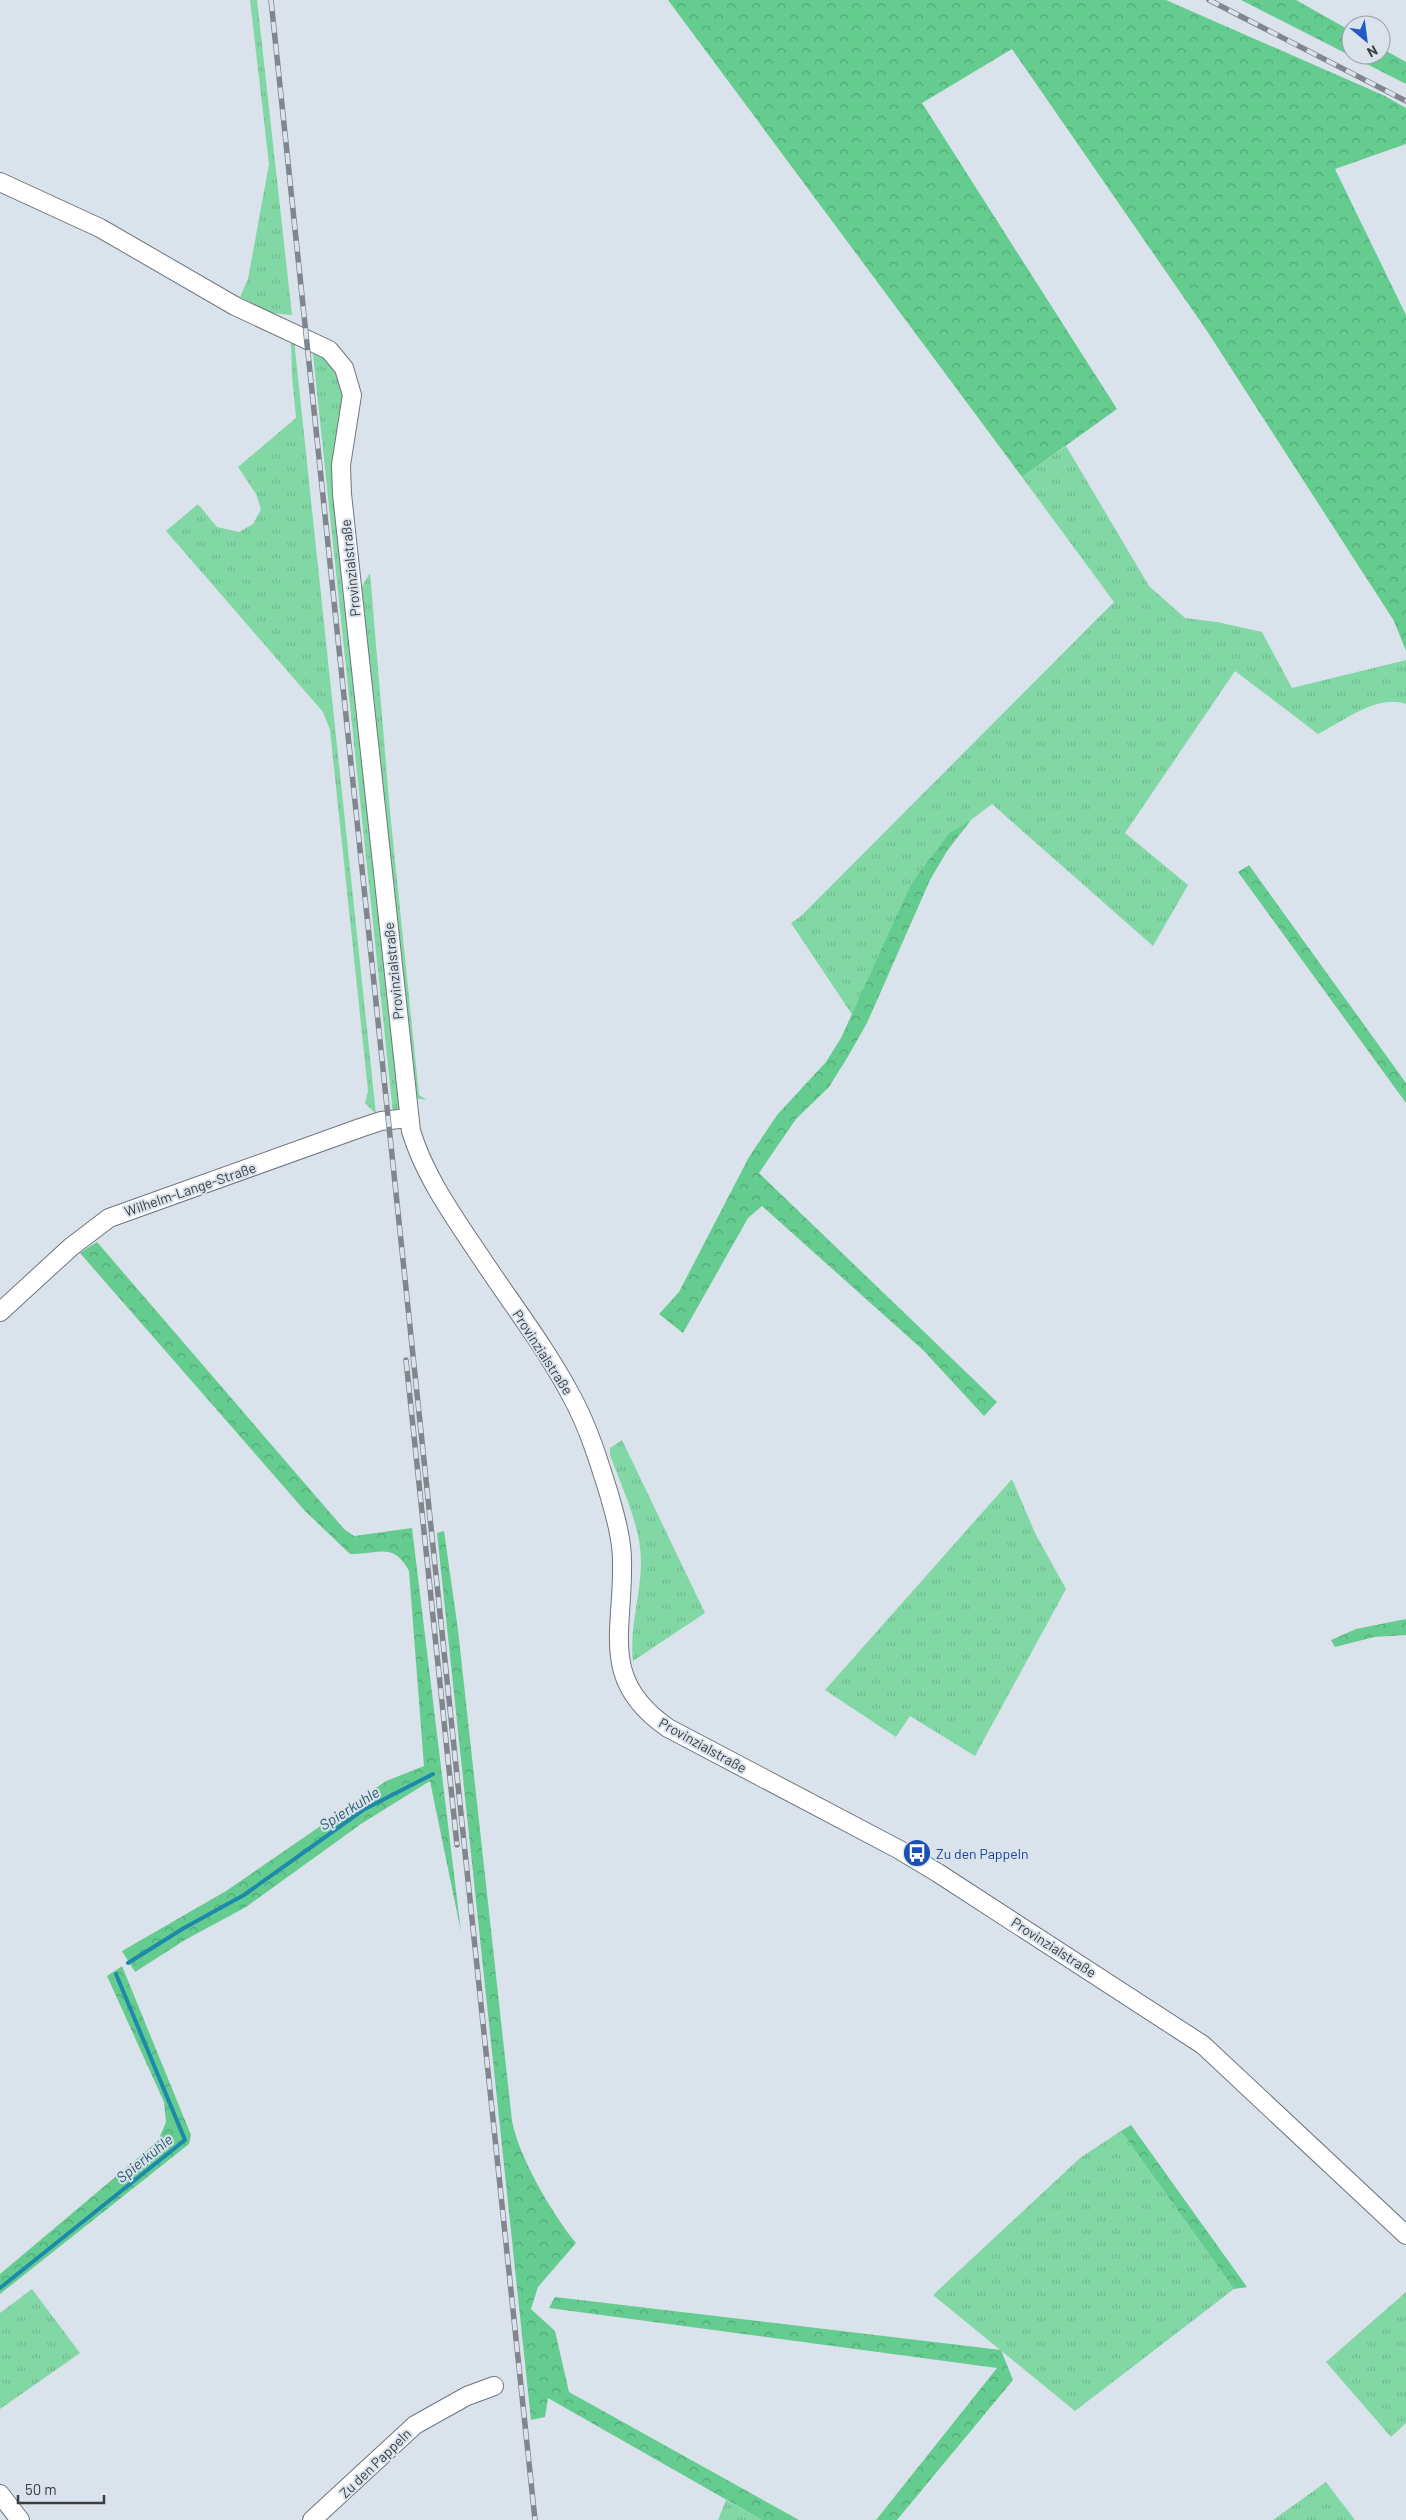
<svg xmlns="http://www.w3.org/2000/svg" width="1406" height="2520" viewBox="0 0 1406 2520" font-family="Barlow,sans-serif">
  <defs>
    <pattern id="grass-tufts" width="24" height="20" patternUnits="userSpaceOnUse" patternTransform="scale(1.25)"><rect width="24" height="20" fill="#82d8a4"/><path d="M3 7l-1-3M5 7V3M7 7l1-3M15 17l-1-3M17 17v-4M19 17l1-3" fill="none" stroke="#71ba8e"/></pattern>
    <pattern id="forest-crowns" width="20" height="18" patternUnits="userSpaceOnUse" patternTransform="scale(1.25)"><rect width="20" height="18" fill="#65cc90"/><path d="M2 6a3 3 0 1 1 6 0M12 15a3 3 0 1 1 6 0" fill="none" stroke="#54a777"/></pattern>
  </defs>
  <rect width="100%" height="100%" fill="#dae2ec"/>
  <path fill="url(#grass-tufts)" d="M250,0H257L292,315L271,313L240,297L248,279L269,164Z
    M291,340H294L376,1114L365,1103L368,1091L330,730L323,712L166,531L198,504L217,527L239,532L253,524L261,509L256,494L238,467L296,418L292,376Z
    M312,345L331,359L347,393L337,450L401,1108L399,1111L393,1113Z
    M1066,446L1149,586L1185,618L1217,622L1262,632L1292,688L1406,660V704C1377,694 1344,721 1318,734L1235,671L1125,833L1188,885L1153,946L992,804L971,820L949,833L912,882L853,1016L791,923L801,916L1114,602L1022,477Z
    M370,573L390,812L419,1095L427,1100L415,1098L363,616L361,588Z
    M622,1440L705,1613L633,1661C629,1627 641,1596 641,1562C641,1526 622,1488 610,1455V1448Z
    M1012,1479L1035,1533L1066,1589L975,1756L910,1716L896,1737L825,1690Z
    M1121,2131L1234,2289L1075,2411L933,2295L1080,2158Z
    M32,2289L80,2353L0,2409V2313Z
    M1406,2292V2423L1391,2437L1326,2362Z
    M1326,2482L1355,2520H1273Z
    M726,2500L762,2520H718Z"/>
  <path fill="url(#forest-crowns)" d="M668,0H1166L1385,96L1406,108V144L1335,169L1406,315V651L1394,621L1207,331L1012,49L922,103L1117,409L1022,477Z
    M1241,0H1296L1351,31V55H1381V48L1406,62V84Z
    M971,820L947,851L930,880L867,1023L847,1058L829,1087L796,1119L759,1173L997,1402L984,1416L923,1350L762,1206L748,1218L683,1333L659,1314L679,1292L749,1157L777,1115L826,1062L841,1038L912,882L949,833Z
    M1249,865L1406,1083V1103L1238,872Z
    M97,1242L344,1529L354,1536L412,1528L461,1932L430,1781L361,1824L246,1907L185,1940L135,1972L122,1951L226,1891L386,1781L424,1766L409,1571C393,1541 377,1555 350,1554L305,1511L80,1253Z
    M444,1531L458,1630L512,2121C519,2157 552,2214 576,2243L538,2287L531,2309L555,2331L569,2392L799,2520H762L548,2398L545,2417L531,2420L437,1533Z
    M1406,1619V1635L1374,1637L1335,1647L1331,1640L1356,1629Z
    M122,1966L191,2135L189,2144L0,2294V2274L158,2141L166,2122L164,2102L107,1976Z
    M1131,2125L1247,2287L1234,2289L1121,2131Z
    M555,2297L1001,2350L1013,2380L897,2520H876L997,2368L549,2308Z"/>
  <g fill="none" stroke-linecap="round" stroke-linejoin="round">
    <path stroke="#1e8aab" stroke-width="4" d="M128,1963L184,1928L244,1895L363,1810L433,1774
      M0,2288L185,2140L116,1974"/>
    <defs>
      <path id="minor" d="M0,182L100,228L235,306L329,350L344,368L352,395L341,465L342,494L411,1131C425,1177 454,1217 480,1256C511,1303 547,1349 573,1399C589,1429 599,1462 609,1494C615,1515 622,1539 622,1561C624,1630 598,1680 668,1728L898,1849L938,1873L1203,2045L1406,2235
        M0,1312L71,1247L109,1218L360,1128L381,1121L408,1118
        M0,2494L20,2520
        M312,2520L415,2425L467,2396L494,2386"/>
    </defs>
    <use href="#minor" stroke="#6e767e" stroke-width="20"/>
    <use href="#minor" stroke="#fff" stroke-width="18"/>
    <defs>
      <path id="rail" d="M271,0L535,2520
        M1209,0L1406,101
        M406,1360L457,1845"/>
    </defs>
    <use href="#rail" stroke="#80868c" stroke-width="5.5"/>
    <use href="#rail" stroke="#dae2ec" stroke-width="4" stroke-dasharray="11" stroke-linecap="butt"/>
  </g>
  <defs>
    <symbol id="bus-disc" viewBox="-11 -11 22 22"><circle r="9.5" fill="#1a4fb4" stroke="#dae2ec"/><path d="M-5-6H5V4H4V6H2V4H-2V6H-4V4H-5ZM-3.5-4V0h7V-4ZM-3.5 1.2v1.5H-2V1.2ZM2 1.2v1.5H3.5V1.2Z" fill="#fff"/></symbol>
  </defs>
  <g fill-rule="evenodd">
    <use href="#bus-disc" x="901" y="1837" width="32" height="32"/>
  </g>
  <g text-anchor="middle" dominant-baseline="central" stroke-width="4" stroke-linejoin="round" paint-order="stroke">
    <g font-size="14" fill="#393d40" stroke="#dae2ec">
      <text transform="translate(350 568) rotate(-96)">Provinzialstraße</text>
      <text transform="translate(393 971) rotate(-96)">Provinzialstraße</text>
      <text transform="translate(190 1189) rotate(-19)">Wilhelm-Lange-Straße</text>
      <text transform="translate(543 1352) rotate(57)">Provinzialstraße</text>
      <text transform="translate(703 1745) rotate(29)">Provinzialstraße</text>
      <text transform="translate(1054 1947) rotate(33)">Provinzialstraße</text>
      <text transform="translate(375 2463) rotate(-44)">Zu den Pappeln</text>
    </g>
    <g font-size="14" fill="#164399" stroke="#dae2ec" text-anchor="start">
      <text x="936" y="1853">Zu den Pappeln</text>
    </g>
    <g font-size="15" font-style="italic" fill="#275b6f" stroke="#dae2ec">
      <text transform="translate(349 1808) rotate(-32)">Spierkuhle</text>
      <text transform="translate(144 2158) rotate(-39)">Spierkuhle</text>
    </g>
  </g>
  <g transform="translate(1366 40) rotate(151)"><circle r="24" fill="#dae2ec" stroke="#9aa0a7"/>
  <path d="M0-4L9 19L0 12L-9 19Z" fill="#205bc8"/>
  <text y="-8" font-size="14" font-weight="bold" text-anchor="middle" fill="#393d40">N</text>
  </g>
  <path d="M18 2495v8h86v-8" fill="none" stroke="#393d40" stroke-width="2.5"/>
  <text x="25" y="2495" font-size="15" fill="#393d40" stroke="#dae2ec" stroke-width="4" paint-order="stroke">50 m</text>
</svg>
